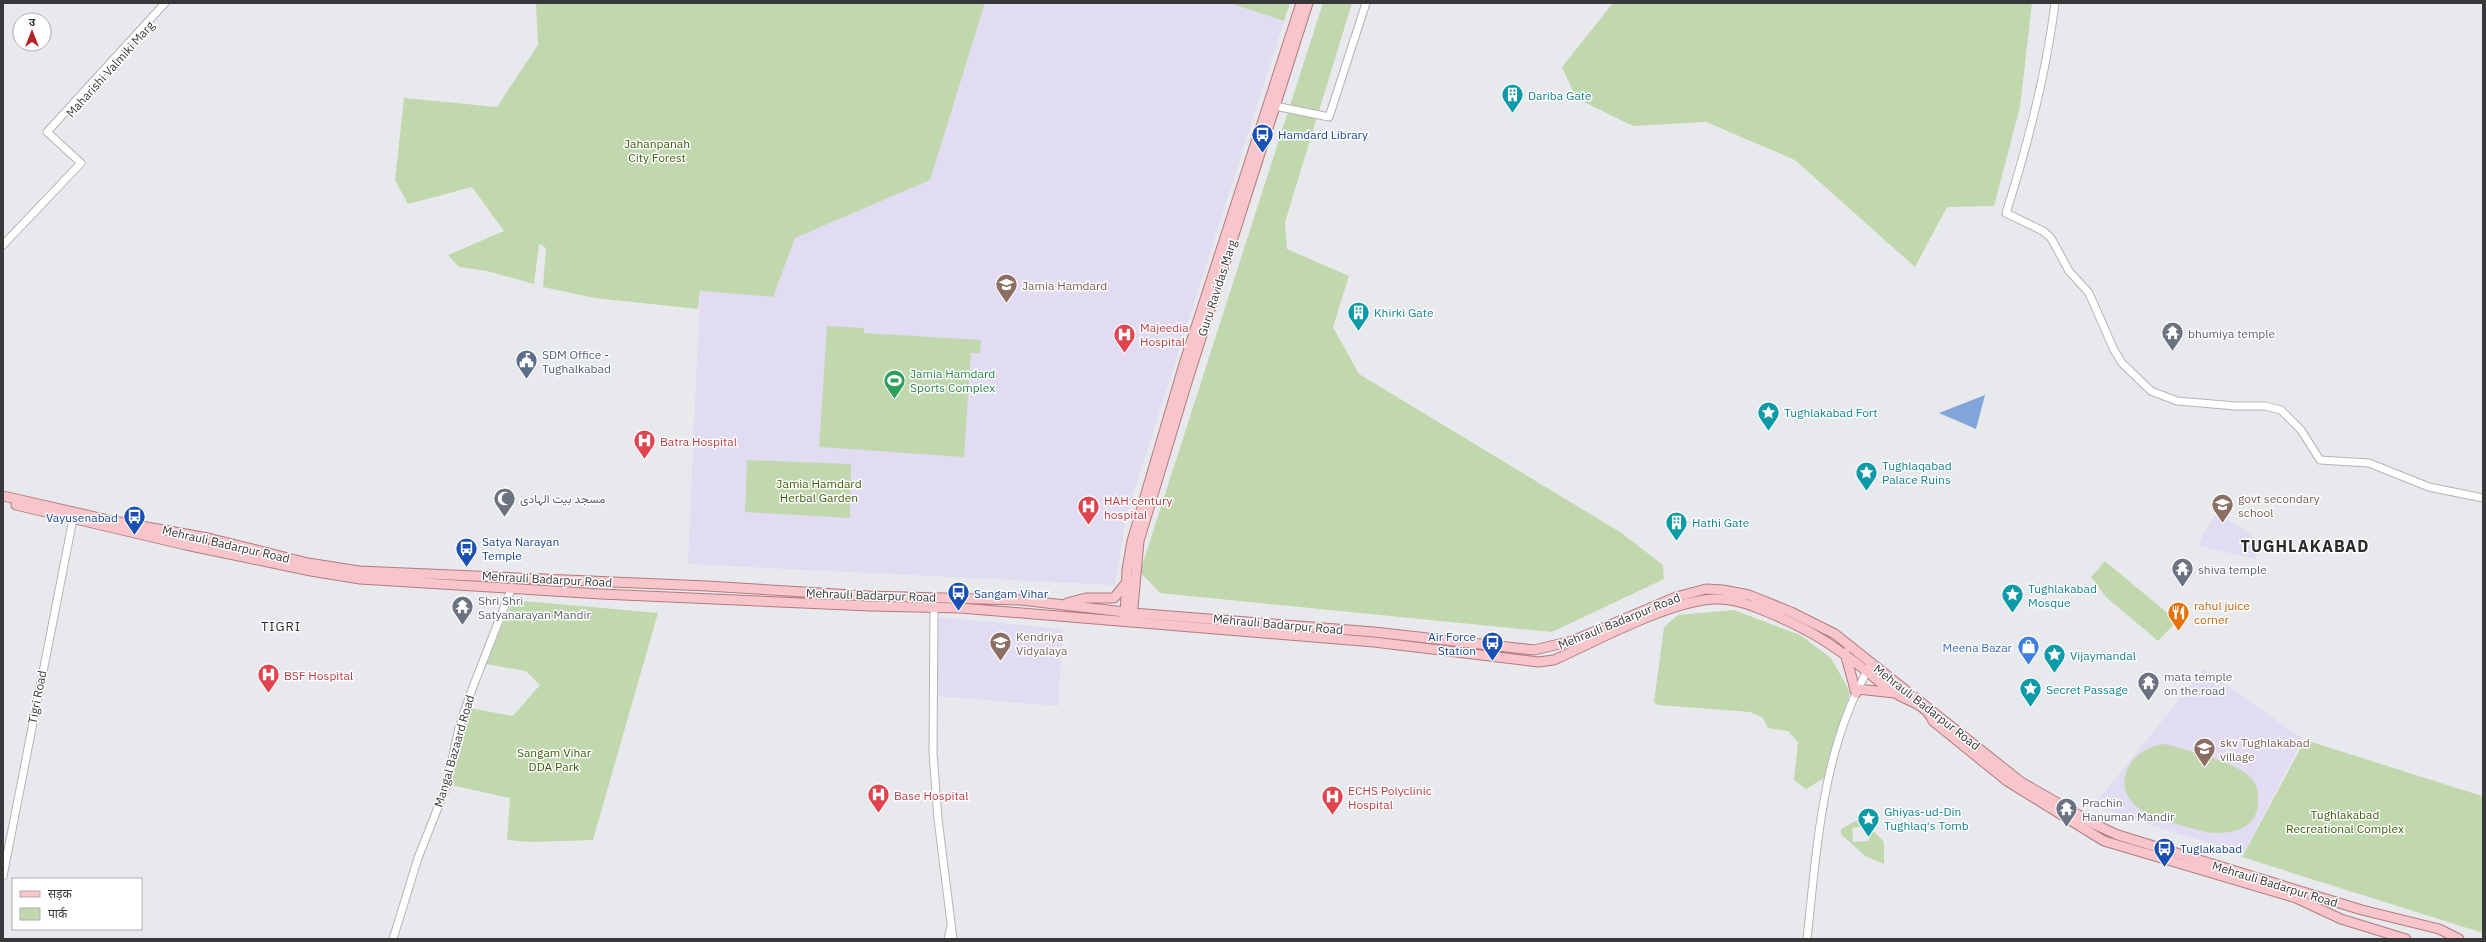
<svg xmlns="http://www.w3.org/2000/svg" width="2486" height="942" viewBox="0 0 2486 942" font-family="'IBM Plex Sans',Vazirmatn,'Noto Sans Devanagari',sans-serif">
  <rect width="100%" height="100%" fill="#e8e9ed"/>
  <path fill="#e1dcf2" d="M985,3H1229L1284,21L1126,517L1115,585L688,564L700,291L773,297L795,238L930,180Z
    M2217,512L2259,540L2256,559L2199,546L2201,538Z
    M938,617L1063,629L1058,706L938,696Z
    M2204,669L2303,739L2243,854L2101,809L2098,800Z"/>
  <path fill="#c1d8ae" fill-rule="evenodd" d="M536,3H985L930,180L795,238L773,297L700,291L698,309L595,298L543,287L546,248L539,244L534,284L487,271L459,267L448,255L504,231L472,187L408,204L395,180L404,98L497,107L538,45Z
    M1229,3H1290L1284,21Z
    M1323,3H1352L1285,222L1287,249L1349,276L1333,327L1359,374L1620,532L1663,565L1664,579L1552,632L1160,593L1140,572Z
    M1613,3H2032L2020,107L1994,206L1947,207L1915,267L1795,160L1706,122L1633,126L1576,98L1562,67Z
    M827,326L864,328V333L981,340L980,353H971L964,457L819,447Z
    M747,460L851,464L850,518L745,512Z
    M2105,561L2177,621L2158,641L2107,598L2091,577Z
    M513,600L658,613L593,840L531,842L507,840L510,798L451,785L470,708L513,716L540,685L526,671L486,664Z
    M1734,610L1800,635L1831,658L1850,692L1824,778L1806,789L1794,780L1798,742L1788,731L1768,728L1763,718L1750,712L1658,705L1654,702L1664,627L1678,615Z
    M2305,740L2482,796L2483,933L2242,857Z
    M2166,744C2190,752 2234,760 2252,779C2257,785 2258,791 2258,798C2260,828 2232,836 2207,832C2195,830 2151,817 2141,810C2107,787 2130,746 2166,744Z
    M1861,818L1884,842V864L1865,856L1841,834V829ZM1868,826L1869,841L1853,842L1852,828Z"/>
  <path fill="#82a5d9" d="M1985,395L1976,429L1939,413Z"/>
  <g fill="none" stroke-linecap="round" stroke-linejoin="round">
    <defs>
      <path id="minor" d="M2055,3C2046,75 2028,144 2006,213L2043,231L2051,238L2069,271L2089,293L2114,350L2122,363L2151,391L2177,401L2236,406H2265L2281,410L2301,430L2320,460L2369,463L2429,487L2483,498
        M1275,106L1329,117L1366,3
        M3,245L81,163L47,132L165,3
        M934,607L933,753L938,819L953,939
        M3,876L73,519
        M393,939L418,858L446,787L459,728L471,692L512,587
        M948,939L951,926
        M1807,939C1817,848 1822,749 1869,668"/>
      <path id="major" d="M3,496L113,521L208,538L308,563L359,571L707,586L869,596L1021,600L1133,613L1374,632L1534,650L1572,641L1676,597L1706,589L1723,590L1749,595L1791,612L1835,634L2021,782L2096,825L2118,835L2362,910L2439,929L2459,939
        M16,505L186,545L311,571L360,579L601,594L871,606L960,608L1374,642L1538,662L1554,660C1596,641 1675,598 1718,599C1735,599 1750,605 1765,611C1809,629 1832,644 1869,673C1877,680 1886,688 1895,693C1909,702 1926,704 1933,721L2007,781L2104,841L2296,898L2341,919L2406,939
        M1067,603L1086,598H1114L1126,583
        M1125,617L1127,570L1132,541L1184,364L1301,3
        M1132,619L1139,541L1188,379L1308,3
        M1845,653L1856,693
        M1858,689L1894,693"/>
    </defs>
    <use href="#minor" stroke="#b4b4b8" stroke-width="9"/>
    <use href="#major" stroke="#b27b80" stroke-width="11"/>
    <use href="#minor" stroke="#fff" stroke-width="7"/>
    <use href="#major" stroke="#f8c5ca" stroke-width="9"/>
  </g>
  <defs>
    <symbol id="building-pin" viewBox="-11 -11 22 30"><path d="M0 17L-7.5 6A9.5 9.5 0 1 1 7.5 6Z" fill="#0f9aa8" stroke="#fff"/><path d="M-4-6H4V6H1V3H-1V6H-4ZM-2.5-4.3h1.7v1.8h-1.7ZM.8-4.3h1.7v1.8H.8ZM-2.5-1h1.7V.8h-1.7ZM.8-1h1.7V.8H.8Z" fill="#fff"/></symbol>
    <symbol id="bus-pin" viewBox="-11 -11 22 30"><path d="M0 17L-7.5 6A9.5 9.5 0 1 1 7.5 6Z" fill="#1a4fb4" stroke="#fff"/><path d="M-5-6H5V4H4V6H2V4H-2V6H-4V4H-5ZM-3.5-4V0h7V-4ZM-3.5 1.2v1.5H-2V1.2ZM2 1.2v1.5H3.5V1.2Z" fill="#fff"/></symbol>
    <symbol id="university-pin" viewBox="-11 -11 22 30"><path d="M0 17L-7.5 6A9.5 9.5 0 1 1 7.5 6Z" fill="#8d6e63" stroke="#fff"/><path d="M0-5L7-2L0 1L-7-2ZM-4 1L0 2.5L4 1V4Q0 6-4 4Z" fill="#fff"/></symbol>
    <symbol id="temple-pin" viewBox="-11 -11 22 30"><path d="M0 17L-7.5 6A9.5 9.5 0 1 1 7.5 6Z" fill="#6b7280" stroke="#fff"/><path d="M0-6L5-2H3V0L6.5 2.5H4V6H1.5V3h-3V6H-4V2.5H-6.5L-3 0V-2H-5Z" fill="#fff"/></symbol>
    <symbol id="hospital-pin" viewBox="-11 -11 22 30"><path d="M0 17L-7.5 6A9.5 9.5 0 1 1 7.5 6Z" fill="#e0444e" stroke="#fff"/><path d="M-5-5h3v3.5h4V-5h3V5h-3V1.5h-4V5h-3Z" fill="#fff"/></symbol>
    <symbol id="civic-pin" viewBox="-11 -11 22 30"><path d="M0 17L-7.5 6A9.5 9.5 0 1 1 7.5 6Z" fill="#5c6f8a" stroke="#fff"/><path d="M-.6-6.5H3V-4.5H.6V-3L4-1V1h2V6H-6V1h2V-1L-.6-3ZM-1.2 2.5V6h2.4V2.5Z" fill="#fff"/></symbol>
    <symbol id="stadium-pin" viewBox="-11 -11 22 30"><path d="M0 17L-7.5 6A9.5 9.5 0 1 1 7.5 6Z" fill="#2e9e5b" stroke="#fff"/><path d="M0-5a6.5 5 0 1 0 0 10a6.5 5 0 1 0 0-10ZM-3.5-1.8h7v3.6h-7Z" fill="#fff"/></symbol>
    <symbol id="sight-pin" viewBox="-11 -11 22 30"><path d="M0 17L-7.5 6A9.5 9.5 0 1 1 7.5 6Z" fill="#0f9aa8" stroke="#fff"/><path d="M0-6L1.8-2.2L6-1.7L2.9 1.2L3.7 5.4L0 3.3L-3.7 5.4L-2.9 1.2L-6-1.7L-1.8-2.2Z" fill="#fff"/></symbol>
    <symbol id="mosque-pin" viewBox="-11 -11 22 30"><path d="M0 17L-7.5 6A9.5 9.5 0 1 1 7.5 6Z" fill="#6b7280" stroke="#fff"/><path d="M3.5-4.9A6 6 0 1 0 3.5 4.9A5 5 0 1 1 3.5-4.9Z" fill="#fff"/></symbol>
    <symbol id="school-pin" viewBox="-11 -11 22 30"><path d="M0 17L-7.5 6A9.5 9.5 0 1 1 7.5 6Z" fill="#8d6e63" stroke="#fff"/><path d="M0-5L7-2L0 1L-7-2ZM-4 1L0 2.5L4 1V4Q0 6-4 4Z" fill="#fff"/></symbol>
    <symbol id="restaurant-pin" viewBox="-11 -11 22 30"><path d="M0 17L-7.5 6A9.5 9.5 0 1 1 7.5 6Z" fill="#e8710a" stroke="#fff"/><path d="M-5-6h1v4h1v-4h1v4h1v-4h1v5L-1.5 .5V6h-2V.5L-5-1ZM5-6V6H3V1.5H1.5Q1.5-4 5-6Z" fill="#fff"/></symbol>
    <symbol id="shop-pin" viewBox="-11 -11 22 30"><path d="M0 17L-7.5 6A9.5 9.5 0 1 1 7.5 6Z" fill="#3f7fe0" stroke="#fff"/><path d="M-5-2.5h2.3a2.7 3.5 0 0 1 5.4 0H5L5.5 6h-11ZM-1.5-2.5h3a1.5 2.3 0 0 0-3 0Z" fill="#fff"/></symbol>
  </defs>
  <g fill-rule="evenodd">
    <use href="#building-pin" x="1500" y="82" width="25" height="34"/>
    <use href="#bus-pin" x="1250" y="122" width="25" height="34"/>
    <use href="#university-pin" x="994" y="272" width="25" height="34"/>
    <use href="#building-pin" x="1346" y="300" width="25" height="34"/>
    <use href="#temple-pin" x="2160" y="320" width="25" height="34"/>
    <use href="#hospital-pin" x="1112" y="322" width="25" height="34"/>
    <use href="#civic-pin" x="514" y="348" width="25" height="34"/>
    <use href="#stadium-pin" x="882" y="368" width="25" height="34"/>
    <use href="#sight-pin" x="1756" y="400" width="25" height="34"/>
    <use href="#hospital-pin" x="632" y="428" width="25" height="34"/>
    <use href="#sight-pin" x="1854" y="460" width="25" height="34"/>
    <use href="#mosque-pin" x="492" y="486" width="25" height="34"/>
    <use href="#school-pin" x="2210" y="492" width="25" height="34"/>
    <use href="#hospital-pin" x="1076" y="494" width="25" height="34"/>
    <use href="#bus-pin" x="122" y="504" width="25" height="34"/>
    <use href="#building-pin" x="1664" y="510" width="25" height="34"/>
    <use href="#bus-pin" x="454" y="536" width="25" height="34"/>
    <use href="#temple-pin" x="2170" y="556" width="25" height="34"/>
    <use href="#bus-pin" x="946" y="580" width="25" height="34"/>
    <use href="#sight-pin" x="2000" y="582" width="25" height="34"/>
    <use href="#temple-pin" x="450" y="594" width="25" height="34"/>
    <use href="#restaurant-pin" x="2166" y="600" width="25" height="34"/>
    <use href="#school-pin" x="988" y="630" width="25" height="34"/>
    <use href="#bus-pin" x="1480" y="630" width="25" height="34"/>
    <use href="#shop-pin" x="2016" y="634" width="25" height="34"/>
    <use href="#sight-pin" x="2042" y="642" width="25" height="34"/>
    <use href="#hospital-pin" x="256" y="662" width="25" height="34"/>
    <use href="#temple-pin" x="2136" y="670" width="25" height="34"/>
    <use href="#sight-pin" x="2018" y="676" width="25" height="34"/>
    <use href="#school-pin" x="2192" y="736" width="25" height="34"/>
    <use href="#hospital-pin" x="866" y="782" width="25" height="34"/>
    <use href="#hospital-pin" x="1320" y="784" width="25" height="34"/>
    <use href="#temple-pin" x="2054" y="796" width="25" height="34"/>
    <use href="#sight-pin" x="1856" y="806" width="25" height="34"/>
    <use href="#bus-pin" x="2152" y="836" width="25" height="34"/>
  </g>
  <g text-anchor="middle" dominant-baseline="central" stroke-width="3" stroke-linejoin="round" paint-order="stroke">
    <g font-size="12" fill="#38383a" stroke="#fff">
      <text transform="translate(110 69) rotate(-48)">Maharishi Valmiki Marg</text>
      <text transform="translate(1217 288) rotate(-72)">Guru Ravidas Marg</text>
      <text transform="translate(226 544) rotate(13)">Mehrauli Badarpur Road</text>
      <text transform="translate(547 579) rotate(3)">Mehrauli Badarpur Road</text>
      <text transform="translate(871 595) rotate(2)">Mehrauli Badarpur Road</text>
      <text transform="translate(1619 621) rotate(-22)">Mehrauli Badarpur Road</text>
      <text transform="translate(1278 624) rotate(5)">Mehrauli Badarpur Road</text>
      <text transform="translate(37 697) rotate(-79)">Tigri Road</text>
      <text transform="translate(1927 707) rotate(38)">Mehrauli Badarpur Road</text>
      <text transform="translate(454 751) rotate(-74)">Mangal Bazaard Road</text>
      <text transform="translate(2275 884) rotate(17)">Mehrauli Badarpur Road</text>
    </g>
    <g font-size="12" fill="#0d838f" stroke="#fff" text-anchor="start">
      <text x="1528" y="95">Dariba Gate</text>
      <text x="1374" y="312">Khirki Gate</text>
      <text x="1784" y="412">Tughlakabad Fort</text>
      <text x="1882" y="465">Tughlaqabad<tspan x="1882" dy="14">Palace Ruins</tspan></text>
      <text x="1692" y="522">Hathi Gate</text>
      <text x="2028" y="588">Tughlakabad<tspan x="2028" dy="14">Mosque</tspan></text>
      <text x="2070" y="655">Vijaymandal</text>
      <text x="2046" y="689">Secret Passage</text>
      <text x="1884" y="811">Ghiyas-ud-Din<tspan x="1884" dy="14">Tughlaq's Tomb</tspan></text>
    </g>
    <g font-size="12" fill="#164399" stroke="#fff" text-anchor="start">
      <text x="1278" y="134">Hamdard Library</text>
      <text x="118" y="517" text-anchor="end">Vayusenabad</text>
      <text x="482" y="541">Satya Narayan<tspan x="482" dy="14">Temple</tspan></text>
      <text x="974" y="593">Sangam Vihar</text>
      <text x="1476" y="636" text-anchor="end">Air Force<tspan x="1476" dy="14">Station</tspan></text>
      <text x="2180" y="848">Tuglakabad</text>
    </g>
    <g font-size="12" fill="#385c05" stroke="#fff">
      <text x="657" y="143">Jahanpanah<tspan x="657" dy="14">City Forest</tspan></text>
      <text x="819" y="483">Jamia Hamdard<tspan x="819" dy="14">Herbal Garden</tspan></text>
      <text x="554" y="752">Sangam Vihar<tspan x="554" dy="14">DDA Park</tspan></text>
      <text x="2345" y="814">Tughlakabad<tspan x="2345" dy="14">Recreational Complex</tspan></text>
    </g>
    <g font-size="12" fill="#785e54" stroke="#fff" text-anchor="start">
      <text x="1022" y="285">Jamia Hamdard</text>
      <text x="2238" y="498">govt secondary<tspan x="2238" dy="14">school</tspan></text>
      <text x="1016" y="636">Kendriya<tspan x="1016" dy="14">Vidyalaya</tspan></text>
      <text x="2220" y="742">skv Tughlakabad<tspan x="2220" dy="14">village</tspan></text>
    </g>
    <g font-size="12" fill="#be3a42" stroke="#fff" text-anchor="start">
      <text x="1140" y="327">Majeedia<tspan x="1140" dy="14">Hospital</tspan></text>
      <text x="660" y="441">Batra Hospital</text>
      <text x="1104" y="500">HAH century<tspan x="1104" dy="14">hospital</tspan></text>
      <text x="284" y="675">BSF Hospital</text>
      <text x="1348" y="790">ECHS Polyclinic<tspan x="1348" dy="14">Hospital</tspan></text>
      <text x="894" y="795">Base Hospital</text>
    </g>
    <g font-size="12" fill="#5b616d" stroke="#fff" text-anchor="start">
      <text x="2188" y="333">bhumiya temple</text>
      <text x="520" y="498">مسجد بیت الہادی</text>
      <text x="2198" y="569">shiva temple</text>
      <text x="478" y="600">Shri Shri<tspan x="478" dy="14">Satyanarayan Mandir</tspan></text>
      <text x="2164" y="676">mata temple<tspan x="2164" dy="14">on the road</tspan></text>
      <text x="2082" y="802">Prachin<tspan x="2082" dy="14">Hanuman Mandir</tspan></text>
    </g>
    <g font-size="12" fill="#4e5e75" stroke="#fff" text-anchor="start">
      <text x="542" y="354">SDM Office -<tspan x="542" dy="14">Tughalkabad</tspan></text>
    </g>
    <g font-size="12" fill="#27864d" stroke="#fff" text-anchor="start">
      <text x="910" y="373">Jamia Hamdard<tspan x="910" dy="14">Sports Complex</tspan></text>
    </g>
    <g font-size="12" fill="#c56008" stroke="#fff" text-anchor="start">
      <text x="2194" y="605">rahul juice<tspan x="2194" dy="14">corner</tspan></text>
    </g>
    <g font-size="12" fill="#366cbe" stroke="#fff" text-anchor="end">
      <text x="2012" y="647">Meena Bazar</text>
    </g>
    <g font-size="13" letter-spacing="1" fill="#2b2b2e" stroke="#fff">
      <text x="281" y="626">TIGRI</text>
    </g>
    <g font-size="16" font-weight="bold" letter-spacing="1" fill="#2b2b2e" stroke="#fff">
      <text x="2305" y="546">TUGHLAKABAD</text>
    </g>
  </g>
  <rect width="2486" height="942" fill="none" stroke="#38383a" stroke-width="8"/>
  <rect x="12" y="878" width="130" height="52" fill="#ffffff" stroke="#afafb0"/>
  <rect x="20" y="891" width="20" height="6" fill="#f8c5ca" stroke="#afafb0"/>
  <text x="48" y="898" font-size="12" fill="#38383a">सड़क</text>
  <rect x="20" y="908" width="20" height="12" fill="#c1d8ae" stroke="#afafb0"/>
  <text x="48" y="918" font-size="12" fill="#38383a">पार्क</text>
  <g transform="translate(32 32)"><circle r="19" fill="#ffffff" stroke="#afafb0"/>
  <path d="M0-3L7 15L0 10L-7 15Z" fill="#b32129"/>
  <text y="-6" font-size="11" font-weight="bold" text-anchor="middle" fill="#38383a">उ</text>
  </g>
</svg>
